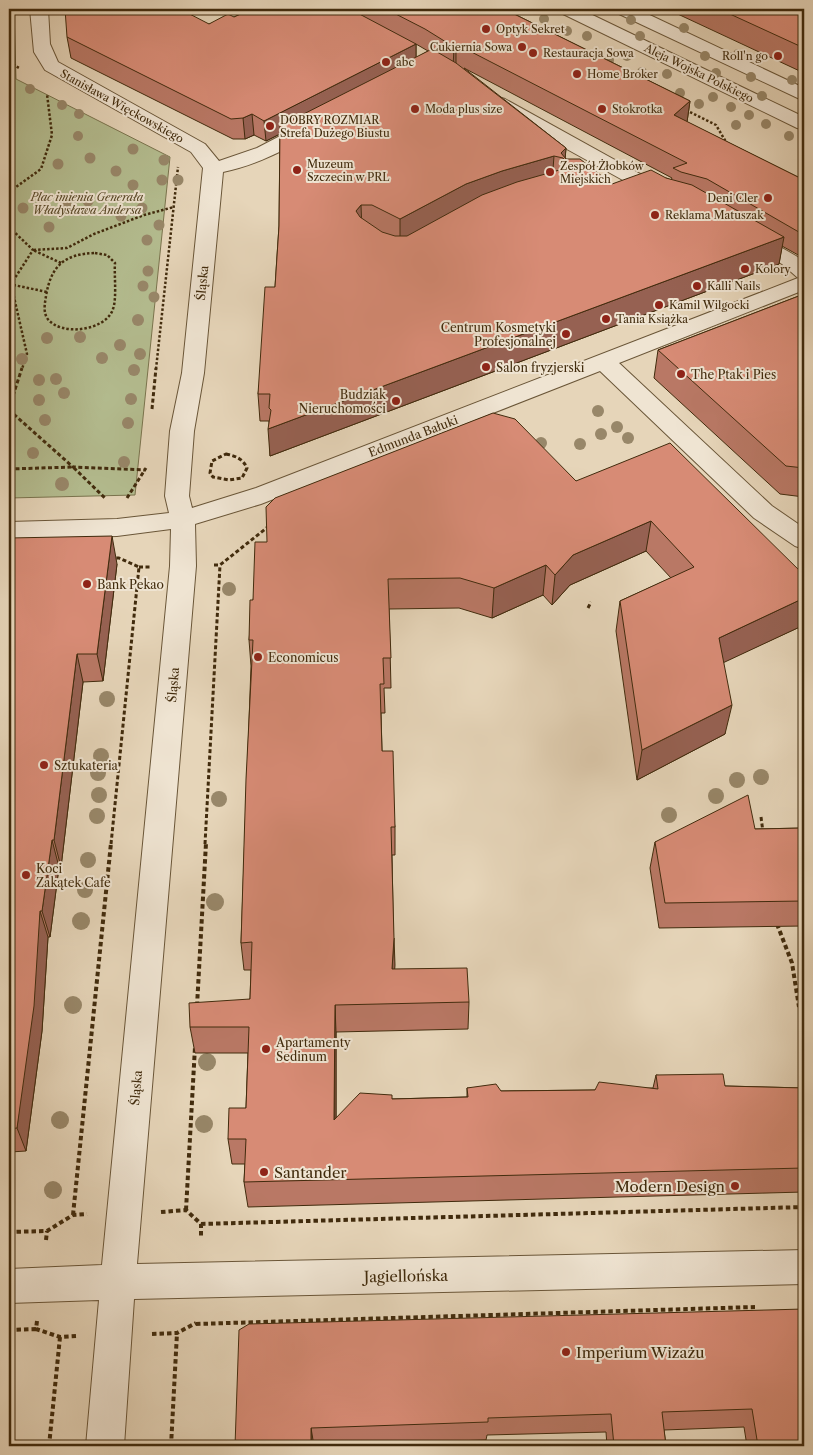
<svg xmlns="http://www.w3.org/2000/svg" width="813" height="1455" viewBox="0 0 813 1455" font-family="'Libre Caslon Text',serif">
  <rect width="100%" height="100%" fill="#e6d5b9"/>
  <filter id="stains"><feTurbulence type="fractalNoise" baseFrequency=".004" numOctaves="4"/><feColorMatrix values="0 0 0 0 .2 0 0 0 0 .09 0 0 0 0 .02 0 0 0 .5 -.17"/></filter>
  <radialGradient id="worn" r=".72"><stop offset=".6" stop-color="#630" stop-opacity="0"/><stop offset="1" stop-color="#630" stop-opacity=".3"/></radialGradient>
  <path fill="#b4bd90" stroke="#7a744e" d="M9,9H14L16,79L170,157L135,495L9,498Z"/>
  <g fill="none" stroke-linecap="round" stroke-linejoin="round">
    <defs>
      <path id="minor" d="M30,9H48L50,44L58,62L205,144L219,161L257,148L305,123L312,121L319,123L322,127L319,131C288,148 258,165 223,172L204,373L194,431L189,496L192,508L256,488L798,278L782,264L742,241L739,237L742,233L749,231L756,233L796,256L804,262V290L619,363L772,506L804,528V549L795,546L754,518L600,371L261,504L195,524L196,566L137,1264L804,1250V1284L134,1299L124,1446H86L99,1300L9,1303V1269L102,1265L170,566L171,529L117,536L9,539V522L117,519L169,513L165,496L170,431L182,373L203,168L191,152L45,70L34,52Z
        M558,9H580L804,117V130L797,128L561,13Z
        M614,9H637L804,88V101L617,13Z
        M498,97L505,99L671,191L674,195L671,199L664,201L657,199L491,107L489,103L491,99Z"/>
    </defs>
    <use href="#minor" stroke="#6a5638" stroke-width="2"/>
    <path stroke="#412b0d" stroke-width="2.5" stroke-dasharray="2.5 2" stroke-linecap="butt" d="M9,62L19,68
      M686,110L716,125L726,142
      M9,192L41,169L52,135L47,94
      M9,227L33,250L11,284L27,354L22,369
      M95,253L107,255L115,263C114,275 117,298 113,309C106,331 60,337 47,318C43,311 45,303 46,296C51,266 64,254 95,253Z
      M61,263L33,250L67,248L94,234L144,215L174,207
      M9,284L47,292
      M156,369L178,167"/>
    <path stroke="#412b0d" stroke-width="3" stroke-dasharray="4 2.5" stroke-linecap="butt" d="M9,408L22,368
      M152,409L156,368
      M9,410L73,467L146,470
      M226,454C236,456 243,459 247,468L242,478L229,480L213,477L210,473L212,461Z
      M9,469L73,467L106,499
      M127,498L146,468
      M214,565H220L269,526
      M139,567H151
      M588,608L591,602
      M761,817L763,832
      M111,844L139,567L119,558H112
      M205,844L220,565"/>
    <path stroke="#412b0d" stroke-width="4" stroke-dasharray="4.5 3" stroke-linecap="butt" d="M777,924L792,963L799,1007
      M197,1006L206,843
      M186,1210L195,1047
      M161,1212L186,1210L201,1224V1237
      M73,1215L111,843
      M201,1224L804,1207
      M9,1232L47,1231L73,1215L87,1214
      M46,1240L47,1231
      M37,1321L36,1329L60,1337L76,1336
      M196,1324L755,1307
      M9,1330L36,1329
      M152,1334L177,1333L196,1323
      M49,1446L60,1337
      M171,1446L177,1333"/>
    <use href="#minor" fill="#efe4d2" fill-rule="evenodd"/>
  </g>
  <g fill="#988769">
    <circle cx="544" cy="19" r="5"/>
    <circle cx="631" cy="20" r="5"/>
    <circle cx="684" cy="28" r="5"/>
    <circle cx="567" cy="31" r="5"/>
    <circle cx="587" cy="36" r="5"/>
    <circle cx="640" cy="36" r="5"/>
    <circle cx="738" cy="54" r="5"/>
    <circle cx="627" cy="56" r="5"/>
    <circle cx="705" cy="56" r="5"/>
    <circle cx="609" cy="60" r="5"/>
    <circle cx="642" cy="72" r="5"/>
    <circle cx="716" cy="73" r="5"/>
    <circle cx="667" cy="74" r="5"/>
    <circle cx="751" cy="77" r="5"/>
    <circle cx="792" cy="80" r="5"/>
    <circle cx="30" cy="89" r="5"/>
    <circle cx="680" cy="93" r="5"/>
    <circle cx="762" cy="96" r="5"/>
    <circle cx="713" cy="97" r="5"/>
    <circle cx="699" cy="104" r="5"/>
    <circle cx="62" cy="105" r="5"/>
    <circle cx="731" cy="107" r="5"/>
    <circle cx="79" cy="114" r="5"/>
    <circle cx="749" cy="115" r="5"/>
    <circle cx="766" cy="124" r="5"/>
    <circle cx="736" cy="125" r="5"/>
    <circle cx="78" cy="136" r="5"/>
    <circle cx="789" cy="136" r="5"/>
    <circle cx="133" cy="149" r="5.5"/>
    <circle cx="90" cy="158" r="5.5"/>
    <circle cx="164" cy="160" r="5.5"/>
    <circle cx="58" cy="164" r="5.5"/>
    <circle cx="116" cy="171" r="5.5"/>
    <circle cx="162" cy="180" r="5.5"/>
    <circle cx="178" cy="180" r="5.5"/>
    <circle cx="133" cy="185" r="5.5"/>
    <circle cx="88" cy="201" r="5.5"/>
    <circle cx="66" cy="204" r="5.5"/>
    <circle cx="23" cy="208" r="5.5"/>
    <circle cx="142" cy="208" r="5.5"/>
    <circle cx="121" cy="216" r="5.5"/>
    <circle cx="159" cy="225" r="5.5"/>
    <circle cx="49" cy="227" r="5.5"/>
    <circle cx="147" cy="240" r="5.5"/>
    <circle cx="148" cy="271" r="5.5"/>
    <circle cx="143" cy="286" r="5.5"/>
    <circle cx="154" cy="297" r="5.5"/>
    <circle cx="138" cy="320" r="6"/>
    <circle cx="80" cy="337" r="6"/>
    <circle cx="47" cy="338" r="6"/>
    <circle cx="120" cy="345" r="6"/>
    <circle cx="140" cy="354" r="6"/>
    <circle cx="102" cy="358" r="6"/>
    <circle cx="22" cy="359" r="6"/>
    <circle cx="134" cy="370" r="6"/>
    <circle cx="56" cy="379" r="6"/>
    <circle cx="39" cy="380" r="6"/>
    <circle cx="64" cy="393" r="6"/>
    <circle cx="131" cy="399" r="6"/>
    <circle cx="39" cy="400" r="6"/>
    <circle cx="598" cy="411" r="6"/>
    <circle cx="45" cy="420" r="6"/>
    <circle cx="128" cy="423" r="6"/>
    <circle cx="617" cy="427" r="6"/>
    <circle cx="601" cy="434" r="6"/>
    <circle cx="628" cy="438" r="6"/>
    <circle cx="541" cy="443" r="6"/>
    <circle cx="580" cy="444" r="6"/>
    <circle cx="33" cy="453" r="6"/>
    <circle cx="124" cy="462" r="6"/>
    <circle cx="62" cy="484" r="7"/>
    <circle cx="229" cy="589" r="7"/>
    <circle cx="107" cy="699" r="8"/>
    <circle cx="101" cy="756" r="8"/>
    <circle cx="98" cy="773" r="8"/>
    <circle cx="761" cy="777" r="8"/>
    <circle cx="737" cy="780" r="8"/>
    <circle cx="99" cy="795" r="8"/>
    <circle cx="716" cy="796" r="8"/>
    <circle cx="219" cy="799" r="8"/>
    <circle cx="669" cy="815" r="8"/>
    <circle cx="97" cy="816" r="8"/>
    <circle cx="88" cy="860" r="8"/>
    <circle cx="85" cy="890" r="8"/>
    <circle cx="215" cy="902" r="9"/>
    <circle cx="81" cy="921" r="9"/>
    <circle cx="73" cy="1005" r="9"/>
    <circle cx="207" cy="1062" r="9"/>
    <circle cx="60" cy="1120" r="9"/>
    <circle cx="204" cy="1124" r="9"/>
    <circle cx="53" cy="1190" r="9"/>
  </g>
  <path fill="#b97865" stroke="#412b0d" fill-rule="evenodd" d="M252,9H504L690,101L687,122L804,180V255L800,256L782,246L779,264L270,456L269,421H260L258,394L275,287L279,226L280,134L266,141L254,135L245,139H233L71,58L67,37L209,24L234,17ZM416,44L428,51L416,58ZM464,68L672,178L671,180L666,178L612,184L566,159L565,158L566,148Z
    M667,9H804V73Z
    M804,294V497L780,494L654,378L658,350Z
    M576,481L804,575V625L723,662L725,734L637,780L616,631L620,601L671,578L646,551L570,585L552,605L543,595L492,618L459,608L389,609L391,688H384L385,713H381L382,751L395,827V855H392L394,969L469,1002L468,1029L336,1032V1118L392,1099L467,1097V1088L501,1091L595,1090L653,1088L656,1075L725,1086L804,1088V1192L248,1207L244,1182L245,1164H232L228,1139L246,1108L248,1053H195L190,1027L250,999L251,970H244L241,943L251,666L249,640L253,600L267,542Z
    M9,538L117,564L103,681L83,682L61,867H59L50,937H48L42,1031L26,1151L10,1152L9,1159Z
    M804,828V926L659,928L650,868L655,842L755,829Z
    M804,1309V1446H747L744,1427L664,1430L666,1446H607L606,1432L487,1435L486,1440L314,1445L235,1446Z"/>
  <path fill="#966152" stroke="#412b0d" d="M416,44V65L266,141L264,121Z
    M456,44V64L453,68L454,47Z
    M690,101L687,122L674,115Z
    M252,114L254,135L245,139L243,118Z
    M566,148L565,160L561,153Z
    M554,156L552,182L400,246V219L466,184L502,171Z
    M361,205L362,232L356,211Z
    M804,235V255L800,256Z
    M784,237L779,264L270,456L268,429Z
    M651,521L646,551L570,585L552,605L555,575L573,555Z
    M112,536L117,564L103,681L97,654Z
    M546,565L543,595L492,618L494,588Z
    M804,598V625L712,668L719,638Z
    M77,654L83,682L61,867L54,840Z
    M732,705L725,734L637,780L642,750Z
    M52,840L59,867L50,937L42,911Z
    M40,911L48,937L42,1031L26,1151L17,1128Z
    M394,938L395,965L393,996L392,969Z
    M335,1005L336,1032V1145L334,1120Z
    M311,1428L314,1446H311Z"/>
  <path fill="#d78b75" stroke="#412b0d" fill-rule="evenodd" d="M65,9H180L209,24L228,14L234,17L252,9H350L416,44L264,121L252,114L243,118L231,119L67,37Z
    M386,9H504L690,101L674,115L804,180V235L707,179L681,172L673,168L687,163L456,44L454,47L425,29Z
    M719,9H804V48Z
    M432,49L456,63L566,148L561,153L566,159H580L612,184L651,170L666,178L692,185L784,237L268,429L271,410L269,408L270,394H258L265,287H275L279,226L280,126ZM554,156L563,158L567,163L563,169L517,182L482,195L407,236H395L382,232L360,217L356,211L361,205H372L400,219L466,184L502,171Z
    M804,294V468L786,466L658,350Z
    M493,413L515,419L576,481L670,443L804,575V598L719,638L732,705L642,750L620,601L694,567L651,521L573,555L555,575L546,565L494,588L460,578L388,579L391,658H383L384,684H380L382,751H393L395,827H391L394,938L392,969L467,968L469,1002L335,1005L334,1120L360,1093L392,1095V1099L468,1097L467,1088L496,1084L501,1091L595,1090L599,1082L658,1089L656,1075L723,1074L725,1086L804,1088V1168L244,1182L246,1139H228L229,1108H246L249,1027H190L189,1003L250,999L252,942L241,943L246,779L253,640H249L250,600H253L255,542H267L266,507L275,498Z
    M112,536L97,654H77L54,840H52L42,911H40L34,1006L17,1128L9,1129V538Z
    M748,795L755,829L804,828V901L665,903L655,842Z
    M804,1309V1446H758L752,1409L662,1412L666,1446H614L611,1414L488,1418V1422L311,1428V1446H235L239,1330L249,1324Z"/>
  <g fill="#8f2418" stroke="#efe4d2" stroke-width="2">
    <circle cx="486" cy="29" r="5"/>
    <circle cx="522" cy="47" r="5"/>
    <circle cx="533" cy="53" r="5"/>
    <circle cx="778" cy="56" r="5"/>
    <circle cx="386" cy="62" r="5"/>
    <circle cx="577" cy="74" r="5"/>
    <circle cx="415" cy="109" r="5"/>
    <circle cx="602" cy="109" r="5"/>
    <circle cx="270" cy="126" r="5"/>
    <circle cx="297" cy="170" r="5"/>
    <circle cx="550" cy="172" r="5"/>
    <circle cx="768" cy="198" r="5"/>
    <circle cx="655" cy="215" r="5"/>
    <circle cx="745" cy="269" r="5"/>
    <circle cx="697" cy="286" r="5"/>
    <circle cx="659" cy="305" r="5"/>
    <circle cx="606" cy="319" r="5"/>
    <circle cx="566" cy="334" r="5"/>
    <circle cx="486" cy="367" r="5"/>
    <circle cx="681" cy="374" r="5"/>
    <circle cx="396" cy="401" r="5"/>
    <circle cx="87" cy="584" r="5"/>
    <circle cx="258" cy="657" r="5"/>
    <circle cx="44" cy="765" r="5"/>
    <circle cx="26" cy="875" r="5"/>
    <circle cx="266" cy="1049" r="5"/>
    <circle cx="264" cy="1172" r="5"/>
    <circle cx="735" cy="1186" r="5"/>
    <circle cx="566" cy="1352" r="5"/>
  </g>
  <g text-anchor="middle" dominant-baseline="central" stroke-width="4" stroke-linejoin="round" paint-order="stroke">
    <g font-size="11" fill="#412b0d" stroke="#efe4d2" text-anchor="start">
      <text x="496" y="29">Optyk Sekret</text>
      <text x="512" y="47" text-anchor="end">Cukiernia Sowa</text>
      <text x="543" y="53">Restauracja Sowa</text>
      <text x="768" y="56" text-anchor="end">Roll'n go</text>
      <text x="396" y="62">abc</text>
      <text x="587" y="74">Home Broker</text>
      <text x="425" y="109">Moda plus size</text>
      <text x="612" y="109">Stokrotka</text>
      <text x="280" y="120">DOBRY ROZMIAR<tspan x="280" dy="13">Strefa Dużego Biustu</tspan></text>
      <text x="307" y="164">Muzeum<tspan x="307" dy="13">Szczecin w PRL</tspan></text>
      <text x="560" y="166">Zespół Żłobków<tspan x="560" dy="13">Miejskich</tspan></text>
      <text x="758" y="198" text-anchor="end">Deni Cler</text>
      <text x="665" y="215">Reklama Matuszak</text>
      <text x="755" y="269">Kolory</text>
      <text x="707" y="286">Kalli Nails</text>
      <text x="669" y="305">Kamil Wilgocki</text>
      <text x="616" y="319">Tania Książka</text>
    </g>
    <g font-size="11" fill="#412b0d" stroke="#efe4d2">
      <text transform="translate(699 73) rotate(26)">Aleja Wojska Polskiego</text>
      <text transform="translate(122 106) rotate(29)">Stanisława Więckowskiego</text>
    </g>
    <g font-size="11" font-style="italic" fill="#584827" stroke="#efe4d2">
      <text x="87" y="197">Plac imienia Generała<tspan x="87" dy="13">Władysława Andersa</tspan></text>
    </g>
    <g font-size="12" fill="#412b0d" stroke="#efe4d2">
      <text transform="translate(202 283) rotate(-84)">Śląska</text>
      <text transform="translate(413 436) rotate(-21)">Edmunda Bałuki</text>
      <text transform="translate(173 685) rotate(-85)">Śląska</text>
      <text transform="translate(136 1088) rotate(-85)">Śląska</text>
    </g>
    <g font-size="12" fill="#412b0d" stroke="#efe4d2" text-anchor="start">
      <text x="556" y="327" text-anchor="end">Centrum Kosmetyki<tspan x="556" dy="14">Profesjonalnej</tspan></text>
      <text x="496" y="367">Salon fryzjerski</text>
      <text x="691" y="374">The Ptak i Pies</text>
      <text x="386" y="394" text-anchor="end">Budziak<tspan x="386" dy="14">Nieruchomości</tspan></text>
      <text x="97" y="584">Bank Pekao</text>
      <text x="268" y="657">Economicus</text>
      <text x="54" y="765">Sztukateria</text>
      <text x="36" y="868">Koci<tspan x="36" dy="14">Zakątek Cafe</tspan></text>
      <text x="276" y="1042">Apartamenty<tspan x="276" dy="14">Sedinum</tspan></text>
    </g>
    <g font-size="15" fill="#412b0d" stroke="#efe4d2" text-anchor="start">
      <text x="274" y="1172">Santander</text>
      <text x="725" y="1186" text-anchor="end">Modern Design</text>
      <text x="576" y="1352">Imperium Wizażu</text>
    </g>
    <g font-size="15" fill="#412b0d" stroke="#efe4d2">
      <text transform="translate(406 1276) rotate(-1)">Jagiellońska</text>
    </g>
  </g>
  <rect width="813" height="1455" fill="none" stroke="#e6d5b9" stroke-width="30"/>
  <rect x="10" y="10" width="793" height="1435" fill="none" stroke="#412b0d" stroke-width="2.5"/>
  <rect x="15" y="15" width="783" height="1425" fill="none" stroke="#412b0d"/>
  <rect width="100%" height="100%" filter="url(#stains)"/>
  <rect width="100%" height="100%" fill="url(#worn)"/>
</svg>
